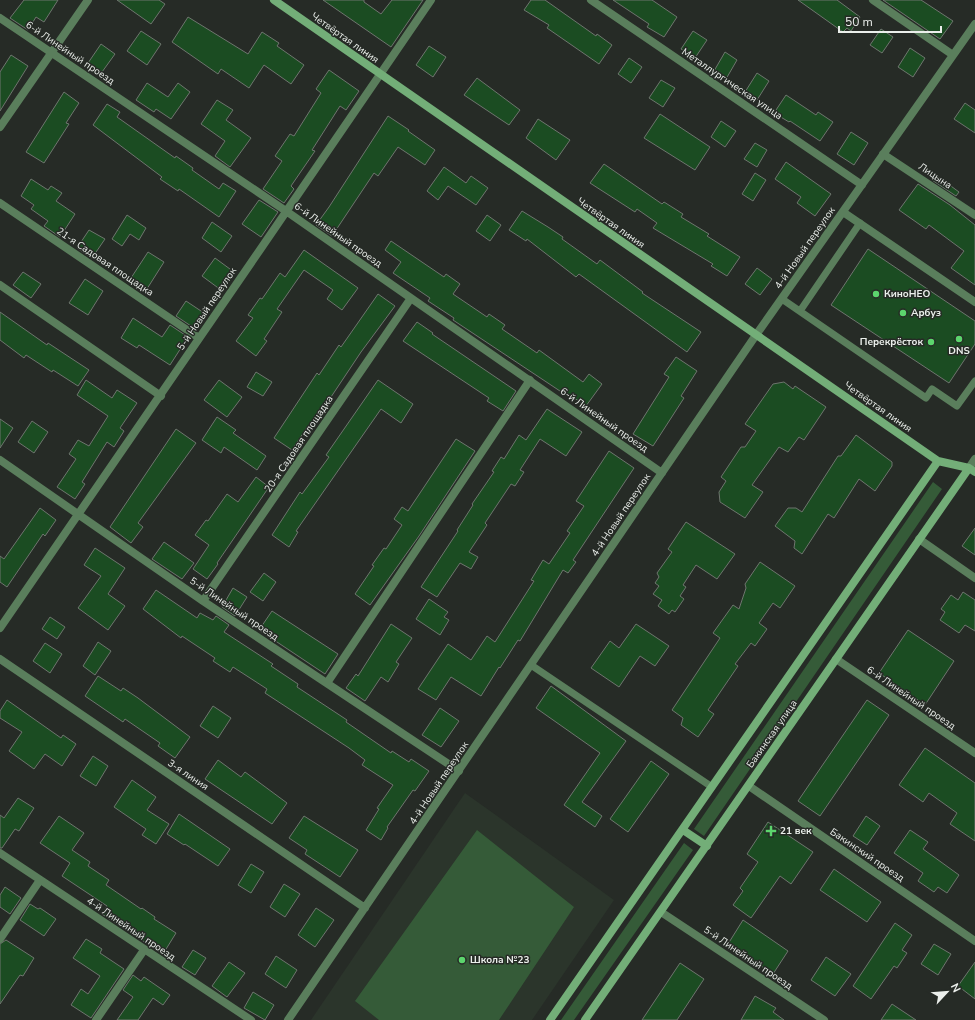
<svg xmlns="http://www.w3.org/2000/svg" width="975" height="1020" viewBox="0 0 975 1020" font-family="'Nunito Sans',sans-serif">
  <rect width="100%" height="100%" fill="#262b26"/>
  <path fill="#2b352b" d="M465,793L614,900L532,1020H311Z"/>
  <path fill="#355b38" d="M933,482L942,489L704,836L694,829Z
    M477,830L574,907L499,1020H379L355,1001Z
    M684,843L693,850L574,1020H561Z"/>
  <path fill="#1b4c22" stroke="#6e756e" d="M24,0H58L44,22L36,17L28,30L10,18Z
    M117,0H159L165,4L151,24Z
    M323,0H364V2L381,14L392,0H423L391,47Z
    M531,0H545L596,36L597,34L612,45L599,64L547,28L549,25L524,10Z
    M613,0H652L677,17L664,37L647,27L649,24Z
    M798,0H837L860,17L851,31L847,28L843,32Z
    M883,0H921L953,21L940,39Z
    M188,17L248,54L262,32L279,43L277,46L304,65L291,84L264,65L249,88L221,69L218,74L172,42Z
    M881,29L893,37L882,53L870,45Z
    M141,31L161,44L147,65L127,51Z
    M693,31L707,40L695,58L681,49Z
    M101,44L115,54L102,72L88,63Z
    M429,46L446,57L433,77L416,65Z
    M910,48L925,58L913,77L898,67Z
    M725,52L737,60L726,79L714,71Z
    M11,55L28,66L0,111V72Z
    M629,58L642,67L631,83L618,74Z
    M329,70L359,91L346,110L340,106L312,150L315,151L291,186L294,189L284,203L263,189L282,161L275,156L290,134L294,136L321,93L316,89Z
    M757,73L769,81L757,100L745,92Z
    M477,78L520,110L509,125L464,95Z
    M661,80L675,88L663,107L649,98Z
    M147,83L168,97L178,83L190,92L171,119L156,109L154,112L136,100Z
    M64,92L79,103L66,123L69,124L44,163L26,152Z
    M786,95L816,115L818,112L833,122L820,141L790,121L789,122L774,113Z
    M217,100L233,110L226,120L251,138L230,167L215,156L225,141L201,124Z
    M965,103L975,110V133L954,119Z
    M107,104L120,112L117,117L175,158L176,156L193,168L192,170L219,189L223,183L236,191L219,217L179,189L178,191L160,179L162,177L93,125Z
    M660,114L710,147L695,170L644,138Z
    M388,116L409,130L408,131L435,150L425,165L398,147L378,176L374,173L332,236L316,225L329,207Z
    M538,119L570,140L556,160L526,138Z
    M721,121L736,131L725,147L711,137Z
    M851,132L868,143L854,165L837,154Z
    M755,143L767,150L757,167L744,159Z
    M786,162L831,194L815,216L797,203L801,197L775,179Z
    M604,164L662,204L664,202L683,214L681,217L709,234L707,236L740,257L727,276L711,266L713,264L653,228L657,223L637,209L635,212L590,183Z
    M444,167L466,183L471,176L488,188L476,205L448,186L438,200L427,191Z
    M755,173L766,180L753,201L742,194Z
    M936,175L959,192L956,196L932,180Z
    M31,179L48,190L51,186L62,193L56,201L75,214L60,237L44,226L48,221L31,209L34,205L21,196Z
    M918,184L950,205L975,225V285L951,268L964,251L929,225L926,229L899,210Z
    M259,200L278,212L261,237L242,224Z
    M522,211L548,227L563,237L562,239L597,264L600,260L643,292L642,293L701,332L687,352L579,274L576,277L527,239L526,241L509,230Z
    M127,215L146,228L139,240L130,234L122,246L112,239Z
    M487,215L501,225L490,241L476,231Z
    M212,222L232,236L221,252L202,238Z
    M89,230L105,239L92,258L77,248Z
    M391,241L444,277L446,274L460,284L453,294L487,317L489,314L505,325L502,329L537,353L539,350L583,382L589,374L602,384L586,406L570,395L569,397L453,320L454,318L428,301L430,298L393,273L401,262L385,250Z
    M868,249L975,321V344L949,383L831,305Z
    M304,250L358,288L342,310L327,299L333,290L304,270L277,309L282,312L264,339L267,341L256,356L236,341L253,318L248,315L260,298L262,299L280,273L285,277Z
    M148,252L164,262L145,292L129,281Z
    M215,258L234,272L221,290L202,276Z
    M757,268L772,279L760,295L745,284Z
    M23,272L41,284L31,298L13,285Z
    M85,279L103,291L88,315L69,303Z
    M378,294L395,306L361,352L311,427L308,426L292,450L274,438L317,373L319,375L339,345L341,347Z
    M186,301L207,315L197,330L176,316Z
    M0,312L47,345L48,343L89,370L78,386L53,370L52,372L26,355L24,358L0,340Z
    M133,318L162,337L170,325L188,337L170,365L139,345L137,348L121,338Z
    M417,322L433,333L432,334L516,391L503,411L487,401L489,398L403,341Z
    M676,357L697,371L681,396L684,398L653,446L633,434L669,377L664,374Z
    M256,372L272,382L263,396L247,387Z
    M86,380L112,398L117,390L137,403L120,428L124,431L114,447L107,442L82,482L85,484L75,499L57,487L76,459L69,454L78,440L89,446L108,416L77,395Z
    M219,380L242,397L227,417L204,400Z
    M378,380L413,404L401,423L381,409L296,531L298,532L289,547L272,535L300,492L302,494L329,457L326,455Z
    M784,382L793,389L795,386L826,407L804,440L799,437L788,452L779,447L752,485L763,492L745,518L720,502L719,492L726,481L721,477L741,447H745L756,431L745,424L773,384Z
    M547,409L582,432L566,456L540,439L520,470L524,472L515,486L511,484L485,523L487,525L469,552L478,557L471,569L460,563L437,597L421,587L458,531L457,530L473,505L472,504L494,472L492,471L501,457L504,459L519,435L526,440Z
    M217,417L236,430L233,433L266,456L257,470L224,447L221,453L202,440Z
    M0,419L13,428L0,448Z
    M32,421L48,432L34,453L18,442Z
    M176,429L196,443L138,523L143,527L131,543L110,527Z
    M856,435L892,462V466L875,491L859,479L834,518L828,514L802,554L794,548L795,541L775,526L788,508H796L802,512L838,456H841Z
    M456,439L475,451L419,536L370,605L355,594L374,566L372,565L384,548L386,549L402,525L394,519L402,507L408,511Z
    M609,451L634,468L573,560L576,562L568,573L563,570L520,641L518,640L500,668L499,667L481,696L451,677L436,700L418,689L448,644L471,660L487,636L495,642L534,581L531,580L543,560L549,564L570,533L567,531L584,506L576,501Z
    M256,477L269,487L217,563L218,564L207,579L193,569L209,545L195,535L206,520L208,521L227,494L238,502Z
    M40,508L56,520L45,536L43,534L7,587L0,582V556L4,559Z
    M686,522L735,554L717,579L696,565L683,585L686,587L680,596L684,599L675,612L672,610L669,614L658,606L662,600L653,594L659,586L655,583L659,577L657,573L672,552L668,549Z
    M975,528V555L962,546Z
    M164,542L194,563L182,579L152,559Z
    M95,548L125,568L108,594L125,606L108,630L78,608L101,576L84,565Z
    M760,562L795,586L780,608L773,603L759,623L767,629L755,646L751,643L735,664L738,666L708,710L714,714L698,737L681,725L683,718L672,710L720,638L713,633L733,605L739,609L746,588L745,584Z
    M264,573L276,582L263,601L250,592Z
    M233,588L247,597L235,616L222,607Z
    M156,590L197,618L200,613L213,620L216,616L229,625L224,632L273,664L271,666L298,684L297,687L347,720L346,722L391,753L392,751L409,762L411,759L429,771L415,791L413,790L387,827L388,828L381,840L366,830L379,809L377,808L393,785L362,765L365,760L349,748L265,693L267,689L233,667L230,672L213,661L215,658L182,636L181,638L143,609Z
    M963,592L975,600V631L965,625L959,633L940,620L945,612L941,609L951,595L958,600Z
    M429,599L448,612L444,617L449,620L440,635L416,619Z
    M272,611L338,654L325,674L259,630Z
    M50,617L65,627L57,639L42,629Z
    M391,624L412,638L396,662L399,664L388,682L381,677L365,701L346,688L356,674L358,676Z
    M636,624L669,646L655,666L640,656L619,687L591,668L610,641L619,648Z
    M908,630L954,661L925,705L879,673Z
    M98,642L111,651L95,675L83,666Z
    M45,643L62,654L50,673L33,661Z
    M98,676L121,691L123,688L138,698L190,737L175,758L158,746L160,743L125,719L123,722L85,696Z
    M551,686L626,741L582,802L602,816L595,827L564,805L600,753L536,708Z
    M7,700L61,738L63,735L76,744L62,766L45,754L34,769L9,751L22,732L0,718V711Z
    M867,700L889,715L820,816L798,801Z
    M213,706L231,718L218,738L200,726Z
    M440,708L459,721L441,747L422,735Z
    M925,748L975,783V841L950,824L957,813L929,793L923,802L899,785Z
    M93,756L108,766L96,786L80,776Z
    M218,760L241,777L245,772L287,803L272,824L205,779Z
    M651,761L669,774L628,832L610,819Z
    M132,780L156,797L147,810L169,824L156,844L142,835L146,829L114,807Z
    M18,798L34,808L19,831L15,829L2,848H0V815L4,818Z
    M179,814L230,849L218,866L185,844L184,845L167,834Z
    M59,816L84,833L72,850L90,862L88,866L109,880L106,885L141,909L142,908L155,917L154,919L176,933L163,954L102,914L107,906L62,876L70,863L40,843Z
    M304,816L358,850L340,877L305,854L307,850L289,838Z
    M866,816L880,826L867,845L853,836Z
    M768,822L813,852L791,884L780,876L751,918L733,905L743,891L740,888L758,862L747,854Z
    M910,830L928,842L923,849L959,875L947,893L938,887L934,892L918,881L923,873L894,853Z
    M251,864L264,872L251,893L238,885Z
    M834,869L881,902L867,922L820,890Z
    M284,884L300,894L285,917L270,907Z
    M5,887L21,898L10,914L0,907V895Z
    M30,904L38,909L40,908L56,919L44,936L20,920Z
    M316,908L334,920L315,947L298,935Z
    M743,920L788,951L773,974L728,944Z
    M895,923L912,935L902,950L907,953L897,968L894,966L871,999L853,986Z
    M86,939L102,949L100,953L124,969L91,1018L71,1005L81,989L88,994L100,976L73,958Z
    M6,940L34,958L23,976L20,975L0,1004V944Z
    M934,944L951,954L938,975L921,964Z
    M193,950L206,958L195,975L182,967Z
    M276,956L297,970L286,988L265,974Z
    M826,957L851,974L835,996L811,980Z
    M229,962L245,973L227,997L212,986Z
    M975,962V999L958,986Z
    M680,963L704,979L677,1020H642Z
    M133,975L141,981L144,977L170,995L163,1005L153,998L138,1020H117L133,997L123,990Z
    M253,992L274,1005L265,1020L244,1008Z
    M755,996L776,1008L773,1012L784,1020H741Z
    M892,1004L916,1020H881Z"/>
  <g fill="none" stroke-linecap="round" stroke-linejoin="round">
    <path stroke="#5a7e5c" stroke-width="7" d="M782,299L926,398L932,389L957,406L975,381
      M800,311L860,223
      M531,665L712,787"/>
    <path stroke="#5a7e5c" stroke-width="8" d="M591,0L862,185
      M873,0L953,55
      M0,18L286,211L662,473
      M0,127L88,0
      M883,154L975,215
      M0,203L199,338
      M843,212L975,302
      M0,285L161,396
      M0,460L203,601L459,771
      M969,468L975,459
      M919,539L975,578
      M203,601L411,298
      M0,628C145,420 287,209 431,0
      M0,659L365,908
      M836,659L975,753
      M327,683L530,380
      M749,786L975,941
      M0,853L251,1020
      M661,912L824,1020
      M0,939L40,880
      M96,1020L144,950
      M288,1020L756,335L975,24"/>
    <path stroke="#73ae78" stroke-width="8" d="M274,0L938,461L969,468L975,472
      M683,830L707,846
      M550,1020L938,461
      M585,1020L969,468"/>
  </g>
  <g fill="#5cd56d" stroke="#262b26" stroke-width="1.5">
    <circle cx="876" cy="294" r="4"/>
    <circle cx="903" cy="313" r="4"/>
    <circle cx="959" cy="339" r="4"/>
    <circle cx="931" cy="342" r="4"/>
    <path d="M769 825h4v4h4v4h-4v4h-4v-4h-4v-4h4z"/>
    <circle cx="462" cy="960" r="4"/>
  </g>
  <g text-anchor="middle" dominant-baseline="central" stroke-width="3" stroke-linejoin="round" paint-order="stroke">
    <g font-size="10" fill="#ebefeb" stroke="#262b26">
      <text transform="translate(345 38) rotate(35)">Четвёртая линия</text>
      <text transform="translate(70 53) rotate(34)">6-й Линейный проезд</text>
      <text transform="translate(732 84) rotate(34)">Металлургическая улица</text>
      <text transform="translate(935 176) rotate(34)">Лицына</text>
      <text transform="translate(611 223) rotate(35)">Четвёртая линия</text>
      <text transform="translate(338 235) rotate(35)">6-й Линейный проезд</text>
      <text transform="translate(805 248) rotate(-55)">4-й Новый переулок</text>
      <text transform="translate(105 262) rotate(34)">21-я Садовая площадка</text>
      <text transform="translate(207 309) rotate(-56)">5-й Новый переулок</text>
      <text transform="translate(878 407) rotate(35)">Четвёртая линия</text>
      <text transform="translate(604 420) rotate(35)">6-й Линейный проезд</text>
      <text transform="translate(299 444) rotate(-56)">20-я Садовая площадка</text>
      <text transform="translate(621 515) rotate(-56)">4-й Новый переулок</text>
      <text transform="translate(234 609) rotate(34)">5-й Линейный проезд</text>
      <text transform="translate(911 698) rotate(34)">6-й Линейный проезд</text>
      <text transform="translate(772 734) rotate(-55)">Бакинская улица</text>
      <text transform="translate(188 775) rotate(34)">3-я линия</text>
      <text transform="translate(439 783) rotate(-56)">4-й Новый переулок</text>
      <text transform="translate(867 855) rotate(34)">Бакинский проезд</text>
      <text transform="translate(131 929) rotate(34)">4-й Линейный проезд</text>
      <text transform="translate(748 958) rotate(34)">5-й Линейный проезд</text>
    </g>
    <g font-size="10" font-weight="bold" fill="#ebefeb" stroke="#262b26" text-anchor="start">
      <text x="884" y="294">КиноНЕО</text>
      <text x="911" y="313">Арбуз</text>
      <text x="923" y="342" text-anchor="end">Перекрёсток</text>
      <text x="959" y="351" text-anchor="middle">DNS</text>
      <text x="780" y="831">21 век</text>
      <text x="470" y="960">Школа №23</text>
    </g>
  </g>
  <g transform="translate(947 992) rotate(64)" stroke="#262b26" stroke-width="3" paint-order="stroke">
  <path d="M0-3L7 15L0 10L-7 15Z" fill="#ebefeb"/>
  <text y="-6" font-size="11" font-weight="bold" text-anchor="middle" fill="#ebefeb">N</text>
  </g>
  <path d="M839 26v6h102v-6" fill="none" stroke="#ebefeb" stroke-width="2"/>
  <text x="845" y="26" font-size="12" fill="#ebefeb" stroke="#262b26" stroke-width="3" paint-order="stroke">50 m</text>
</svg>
